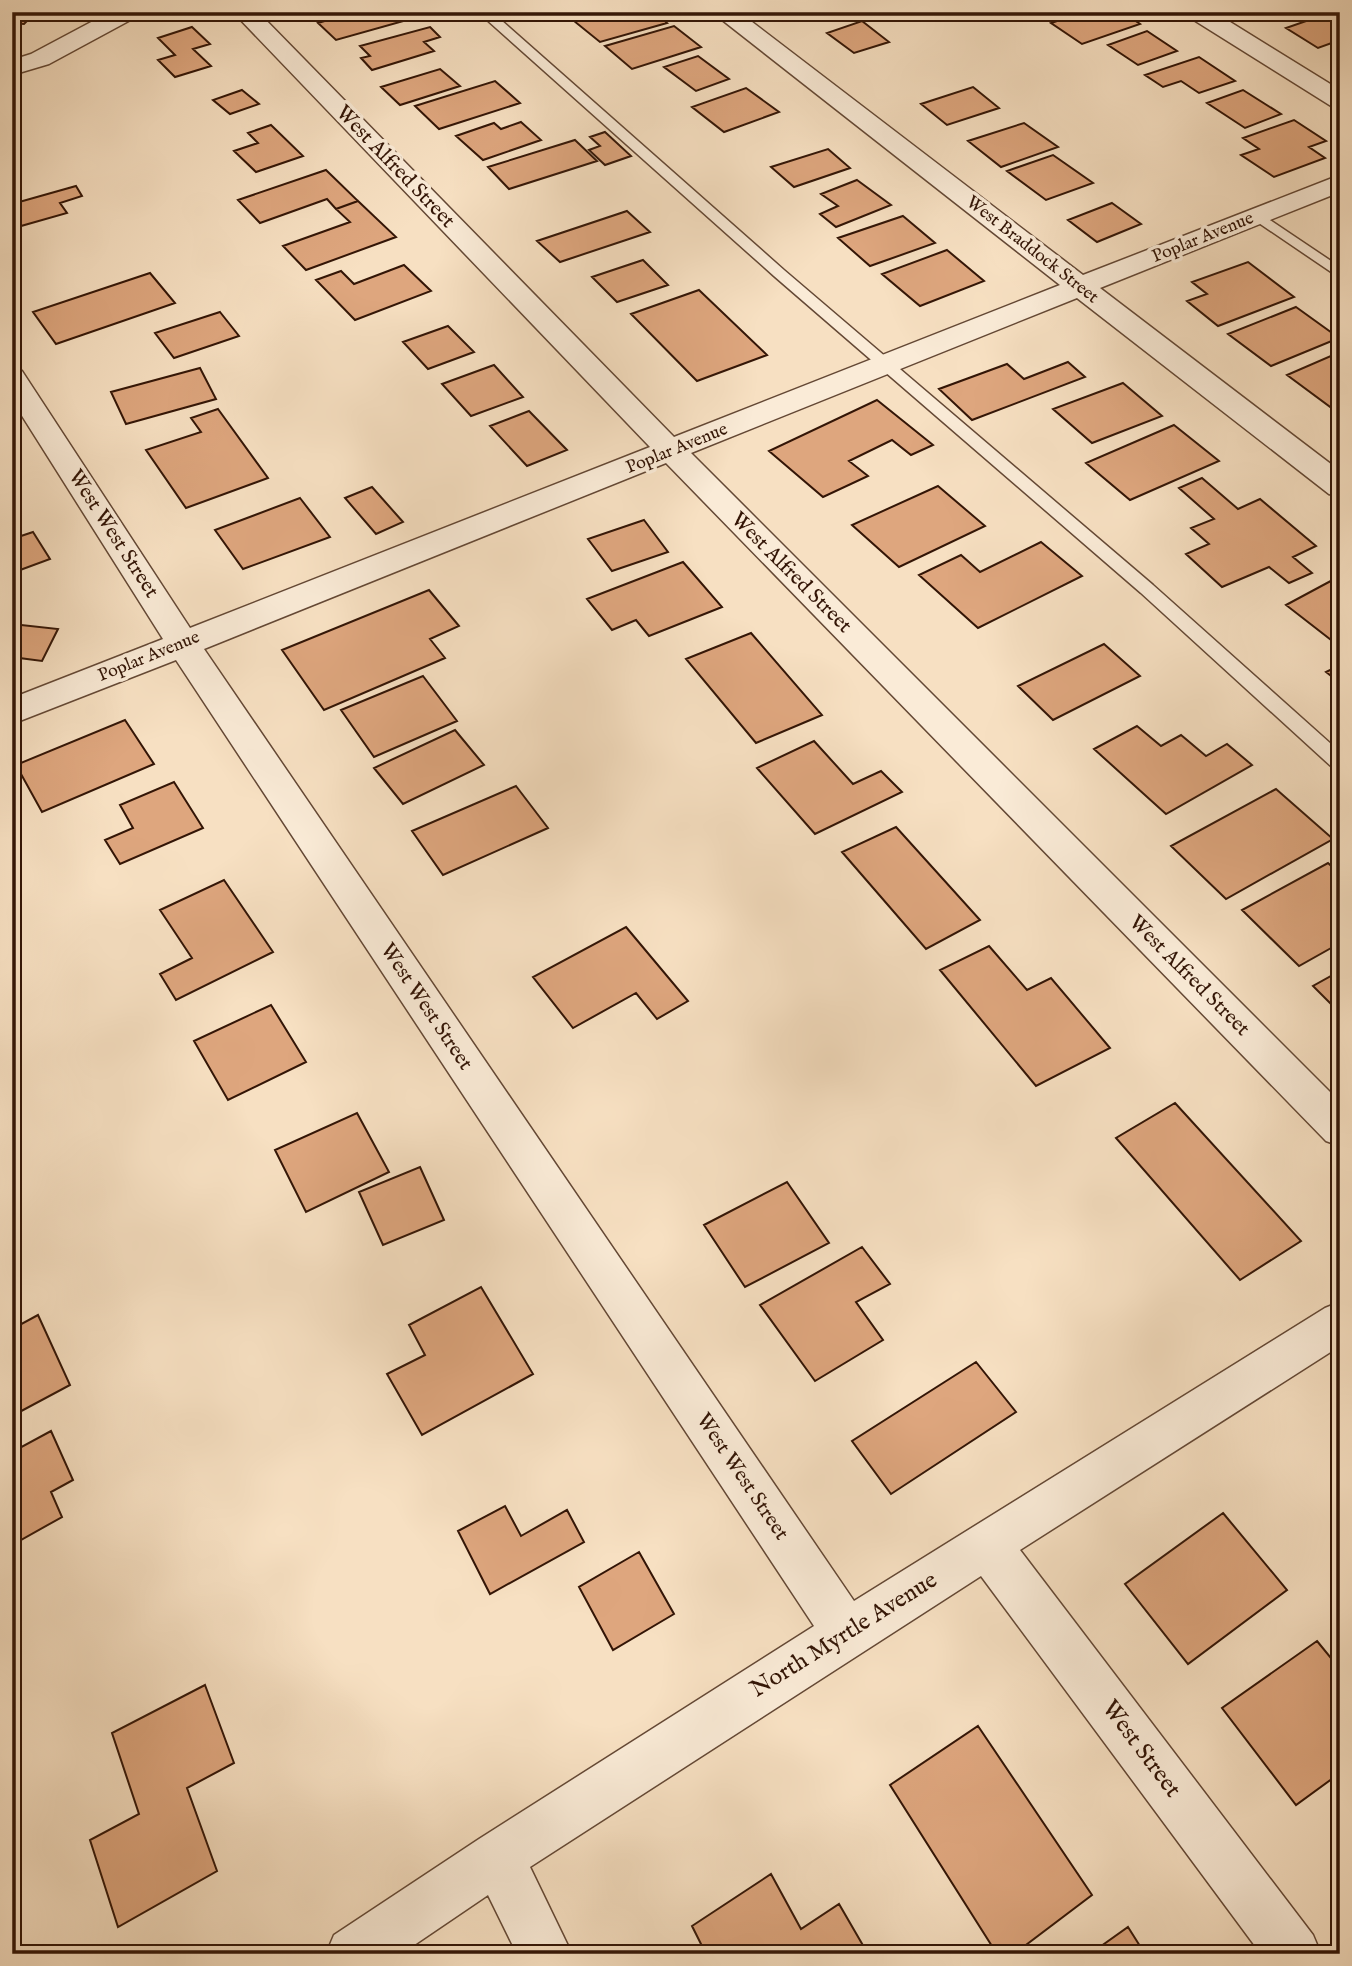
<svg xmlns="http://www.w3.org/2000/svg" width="1352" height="1966" viewBox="0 0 1352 1966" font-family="'IM FELL English',serif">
  <rect width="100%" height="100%" fill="#f7e0c2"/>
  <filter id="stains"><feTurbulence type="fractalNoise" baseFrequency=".00286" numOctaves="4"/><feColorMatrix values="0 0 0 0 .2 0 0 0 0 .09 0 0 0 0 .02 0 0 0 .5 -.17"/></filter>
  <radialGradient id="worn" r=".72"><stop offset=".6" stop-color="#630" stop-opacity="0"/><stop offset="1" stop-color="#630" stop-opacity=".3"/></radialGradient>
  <path fill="#dea67e" stroke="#331506" stroke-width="2" d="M12,12H36L24,24L12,23Z
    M354,12H399L407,20L336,40L318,23Z
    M603,12H654L667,23L600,42L574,21Z
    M1084,12H1123L1140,24L1082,44L1051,23Z
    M1332,12H1340V40L1318,48L1286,28Z
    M862,21L889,42L854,53L827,33Z
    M674,26L701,47L632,69L605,46Z
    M192,27L210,44L193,49L211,66L175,77L158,60L175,55L158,38Z
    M430,27L440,37L424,42L434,51L372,70L361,58L370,56L360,46Z
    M1147,31L1177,51L1138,65L1108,45Z
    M698,56L729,79L696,91L664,67Z
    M1199,57L1235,81L1199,93L1181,81L1163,87L1145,75Z
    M440,69L460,86L400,105L381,87Z
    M495,81L520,103L439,129L415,106Z
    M973,87L999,108L947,125L921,104Z
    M746,88L779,112L724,132L692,107Z
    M242,90L259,104L230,114L213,100Z
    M1243,90L1281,114L1245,128L1207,103Z
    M1294,120L1326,141L1309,147L1325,158L1274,177L1241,155L1259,149L1243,138Z
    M521,122L541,140L483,160L456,136L494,123L501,129Z
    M1024,123L1058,147L1001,167L968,141Z
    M271,125L303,156L256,172L234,151L258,143L248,133Z
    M605,132L631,156L605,165L589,150L600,146L590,137Z
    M575,140L597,161L509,189L488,167Z
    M828,149L850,168L794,187L771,167Z
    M1053,155L1093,183L1046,200L1007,171Z
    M326,170L358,201L336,209L327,199L260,223L238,200Z
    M857,180L891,205L836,227L820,214L838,206L821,194Z
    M76,186L82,196L60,203L67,213L21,226L12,212V204Z
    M358,201L396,237L306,270L283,246L350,222L336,209Z
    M1112,203L1141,224L1097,242L1068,220Z
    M627,211L650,232L560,262L537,241Z
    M903,216L935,243L870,266L838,238Z
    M947,250L984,281L920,306L882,274Z
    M643,260L668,285L617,302L592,277Z
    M1248,262L1294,297L1218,326L1187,301L1207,294L1192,282Z
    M404,265L431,291L355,320L316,280L341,271L354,284Z
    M150,273L175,303L56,344L33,312Z
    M699,290L767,355L697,381L631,314Z
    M1296,307L1339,338L1271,366L1228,334Z
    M220,312L239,336L174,358L155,333Z
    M448,326L474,352L428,369L403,342Z
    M1340,352V406L1333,409L1287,375Z
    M1068,362L1085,377L972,420L939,389L1007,364L1024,379Z
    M494,365L523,397L471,416L442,384Z
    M200,368L216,399L126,424L111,392Z
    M1123,383L1162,416L1092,443L1053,409Z
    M877,400L933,445L911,455L892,440L849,461L868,476L823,497L769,451Z
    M218,409L268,478L186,508L146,450L201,432L191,418Z
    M529,411L567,450L527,466L490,426Z
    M1174,425L1219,461L1130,500L1086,463Z
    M1202,478L1238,509L1260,499L1316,546L1293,557L1312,573L1289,583L1269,567L1222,587L1186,554L1209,544L1191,528L1214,519L1179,488Z
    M938,486L985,526L899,567L852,525Z
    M372,487L403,522L376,534L345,498Z
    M300,498L330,537L243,569L215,530Z
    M644,520L668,552L612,571L588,539Z
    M33,532L50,559L12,573V539Z
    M1041,542L1082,576L978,628L919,575L961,555L980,572Z
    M683,562L722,607L649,636L636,620L612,630L587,599Z
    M1340,576V640L1335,643L1286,605Z
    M429,590L459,626L430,639L445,658L324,710L282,650Z
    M12,624L58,629L42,661L12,657Z
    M751,633L822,715L756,743L686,659Z
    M1104,644L1140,676L1053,720L1018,686Z
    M1340,665V683L1326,672Z
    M423,676L457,721L374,757L341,710Z
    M125,720L154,764L42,812L16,765Z
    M1137,726L1161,746L1181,735L1206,756L1227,744L1252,765L1166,814L1094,749Z
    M455,730L484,765L403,804L374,768Z
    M814,741L853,784L881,771L902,792L815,834L757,768Z
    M174,782L203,828L120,864L105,840L133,828L120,805Z
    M516,786L548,828L443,875L412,831Z
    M1276,789L1333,839L1226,899L1171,846Z
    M896,827L980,920L926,949L842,852Z
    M1328,863L1340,874V943L1299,966L1242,910Z
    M224,880L273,952L176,1000L160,974L192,958L160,910Z
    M626,927L688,1001L657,1019L636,993L573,1028L533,977Z
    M989,946L1027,990L1051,978L1110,1048L1036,1086L940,970Z
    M1340,971V1013L1313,986Z
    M271,1005L306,1062L228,1100L194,1041Z
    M1175,1103L1301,1241L1240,1280L1116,1138Z
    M357,1113L389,1172L306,1212L275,1150Z
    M420,1167L444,1220L383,1245L359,1192Z
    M787,1182L829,1243L745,1287L704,1225Z
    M862,1247L890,1284L856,1302L883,1340L815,1381L760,1305Z
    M481,1287L533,1374L422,1435L387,1374L425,1355L409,1325Z
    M38,1315L70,1385L12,1416V1329Z
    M976,1362L1016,1412L891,1494L852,1441Z
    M51,1431L73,1480L51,1492L62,1517L12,1545V1452Z
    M505,1506L521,1536L567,1510L584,1542L490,1594L458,1531Z
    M1223,1513L1287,1590L1188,1664L1125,1584Z
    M639,1552L674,1614L613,1650L579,1587Z
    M1317,1641L1340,1669V1773L1296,1805L1222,1708Z
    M205,1685L234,1763L187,1788L217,1871L118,1927L90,1840L139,1814L112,1733Z
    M978,1726L1092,1895L1014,1954H997L890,1785Z
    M771,1874L801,1929L839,1904L868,1954H706L692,1926Z
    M1128,1927L1145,1954H1090Z"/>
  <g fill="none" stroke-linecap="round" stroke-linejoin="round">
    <defs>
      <path id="lane" d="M478,12H492L784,270L1153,585L1340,752V770L1333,768L1141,593L774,276Z
        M1258,212L1340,267V278L1253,219L1251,216Z"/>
      <path id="street" d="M110,12H140L136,17L49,64L12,75V60L31,54Z
        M233,12H258L674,437L1060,285L712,12H739L1083,275L1340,175V192L1100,288L1340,471V497L1329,494L1077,298L691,453L1340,1102V1146L1326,1141L666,463L204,649L854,1601L1325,1308L1340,1302V1346L1020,1550L1313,1935L1321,1954H1261L981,1576L530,1867L572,1954H517L488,1895L401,1954H326L334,1935L479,1839L814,1626L176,660L12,724V698L163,639L12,400V368L22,371L190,628L650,447Z
        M1185,12H1214L1340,90V108L1331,106L1189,17Z"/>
    </defs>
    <use href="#lane" stroke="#644835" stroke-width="3"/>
    <use href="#street" stroke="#644835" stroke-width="3"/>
    <use href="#lane" fill="#faebd7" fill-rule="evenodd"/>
    <use href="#street" fill="#faebd7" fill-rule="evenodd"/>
  </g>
  <g text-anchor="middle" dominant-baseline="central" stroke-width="7" stroke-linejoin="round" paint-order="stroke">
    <g font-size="18" fill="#331506" stroke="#faebd7">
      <text transform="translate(1203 238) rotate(-22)">Poplar Avenue</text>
      <text transform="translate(1032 250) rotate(38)">West Braddock Street</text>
      <text transform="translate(677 449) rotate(-22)">Poplar Avenue</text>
      <text transform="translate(149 657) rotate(-22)">Poplar Avenue</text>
    </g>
    <g font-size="21" fill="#331506" stroke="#faebd7">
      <text transform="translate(395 167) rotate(46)">West Alfred Street</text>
      <text transform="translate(113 534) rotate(57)">West West Street</text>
      <text transform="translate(791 573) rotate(45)">West Alfred Street</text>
      <text transform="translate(1189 976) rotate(45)">West Alfred Street</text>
      <text transform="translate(426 1007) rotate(56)">West West Street</text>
      <text transform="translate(742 1477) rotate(56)">West West Street</text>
    </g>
    <g font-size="24" fill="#331506" stroke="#faebd7">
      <text transform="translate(844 1635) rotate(-32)">North Myrtle Avenue</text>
      <text transform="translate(1141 1749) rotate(53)">West Street</text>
    </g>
  </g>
  <rect width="1352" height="1966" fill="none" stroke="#f7e0c2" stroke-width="42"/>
  <rect x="14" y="14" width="1324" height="1938" fill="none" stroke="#331506" stroke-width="3.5"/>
  <rect x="21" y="21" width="1310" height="1924" fill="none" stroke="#331506" stroke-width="2"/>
  <rect width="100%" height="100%" filter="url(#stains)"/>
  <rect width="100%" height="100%" fill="url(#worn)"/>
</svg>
